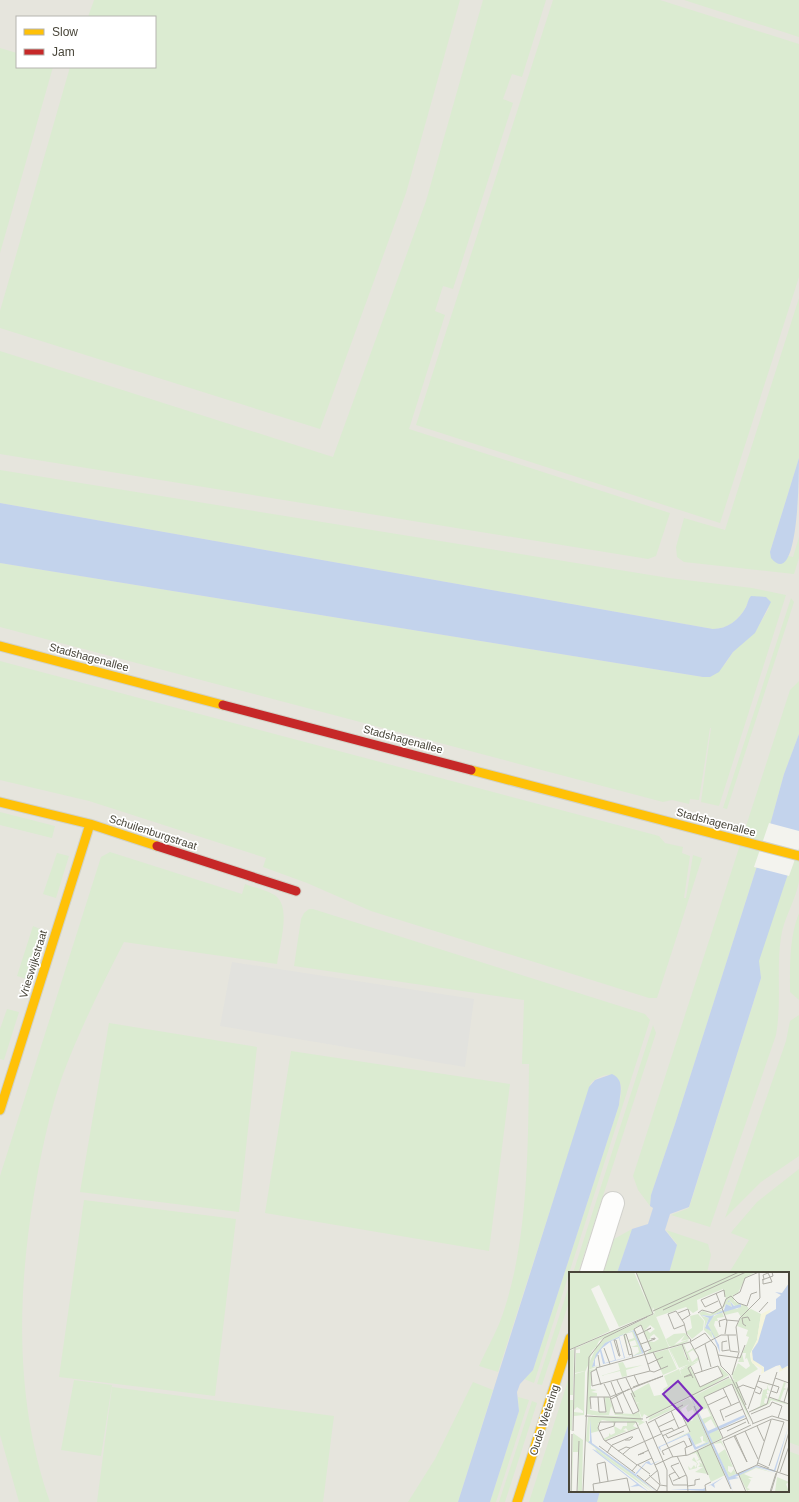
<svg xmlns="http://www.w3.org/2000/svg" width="799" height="1502" viewBox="0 0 799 1502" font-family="Arial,sans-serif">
  <rect width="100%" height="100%" fill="#f3f3ee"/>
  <path fill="#e6e5dd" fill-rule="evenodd" d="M0,0H799V1502H0ZM17,17H155V67H17ZM570,1273H788V1491H570Z"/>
  <path fill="#dbebd1" d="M94,0H460L406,193L320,429L0,328V311L70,67H155V17H88Z
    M483,0H546L522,77L512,74L503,99L513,103L453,289L443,286L435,311L445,315L409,429L670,513L656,556L648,559L0,454V351L333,457L426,201Z
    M553,0H660L799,44V277L720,523L416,425Z
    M684,0H799V37Z
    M0,48L17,53V67H53L0,253Z
    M799,298V458L770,552L793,557L799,537V558L794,574L684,562L677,557L676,547L684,518L725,530Z
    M0,470L669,578L752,588L786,595L719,806L701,802L711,728H710L699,800L690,799L689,804L672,800L663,802L0,627V563L703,677H710L725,664L733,652L755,632L769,608L749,599C744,615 731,629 713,629L0,503Z
    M791,598L794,602L727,809L723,808Z
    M0,661L659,836L665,843L683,847L682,853L690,856L684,898H686L693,855L702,858L657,998H649L371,911L307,883L263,867L266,858L89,801L0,780Z
    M799,681V734L784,774L770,825L675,1124L651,1195L650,1206L638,1190L633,1176L790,690Z
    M0,812L55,826L52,838L0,825Z
    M799,841C799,854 799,869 799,881C796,900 784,917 781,937C776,969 782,1002 776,1035L710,1227L671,1215L689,1208L761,978L758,961Z
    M110,852L242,894L245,884C255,888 270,891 277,897C291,910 279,947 277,964L124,942C102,985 80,1029 63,1074C49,1113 41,1154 34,1194C17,1297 15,1402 50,1502H19L0,1435V1176L101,857Z
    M57,853L69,856L56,898L43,894Z
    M309,909H313L645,1014L650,1020L534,1383L524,1379L533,1370L619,1105C620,1099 622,1091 621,1086C617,1069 600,1074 591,1083L498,1372L479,1366C486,1350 495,1335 501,1319C529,1242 528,1145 529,1064H522L524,1000L294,966L301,919L304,913Z
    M799,913V1000L790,992C790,966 789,938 799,913Z
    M33,926L45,931L29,980L17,976Z
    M7,1009L19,1012L4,1060L0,1059V1029Z
    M799,1015V1156L761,1182L725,1218L786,1041L790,1021Z
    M109,1023L257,1047L239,1212L80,1192Z
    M653,1025L656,1033L578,1273H573Z
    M291,1051L510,1084L489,1251L265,1213Z
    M799,1169V1446L788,1442V1273H729L749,1240L731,1233L733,1230L757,1202Z
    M84,1200L236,1219L215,1396L59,1377Z
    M632,1229L617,1273H602L614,1239Z
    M666,1230L708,1244L711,1255L707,1273H669L677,1244Z
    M570,1283V1299L542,1385L537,1384Z
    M570,1374V1419L543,1502H529Z
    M74,1380L112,1385L101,1456L61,1450Z
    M473,1382L493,1390L458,1502H408L435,1459Z
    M112,1387L334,1416L323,1502H97Z
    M518,1397L529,1400L496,1502H490L519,1411Z
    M532,1401L537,1403L505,1502H499Z
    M788,1451L799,1455V1502H597L600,1491H788Z"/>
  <path fill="#e2e2de" d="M232,962L474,999L465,1067L220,1026Z"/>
  <path fill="#c3d3ec" d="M799,458C799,472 799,592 771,558L770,552Z
    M0,503L713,629C727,629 739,620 746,607C748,603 748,599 751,596L766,597L771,602L755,633L733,652L719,672L710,677H703L0,563Z
    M799,734V841L759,961L761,978L689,1207L670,1214L665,1230L677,1245L669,1273H617L632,1229L648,1224L653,1208L650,1206L651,1195L675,1124L770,825L784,774Z
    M612,1074C625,1080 620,1093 619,1105L533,1370L520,1384L517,1392L519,1411L490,1502H458L589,1087L595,1080Z
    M570,1419V1491H600L597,1502H543Z"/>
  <path fill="#f3f3ee" d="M769,823L799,831V848L789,876L754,867Z"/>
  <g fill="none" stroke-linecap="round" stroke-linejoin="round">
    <defs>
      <path id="street" d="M591,1273L613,1203"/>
      <path id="slow" d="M0,646L223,705
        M471,770L799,856
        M0,802L90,824L157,846
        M0,1110L90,824
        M517,1502L570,1338"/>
      <path id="jam" d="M223,705L471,770
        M157,846L296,891"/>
    </defs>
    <use href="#street" stroke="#d1d1cc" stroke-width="24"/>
    <use href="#slow" stroke="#d1d1c6" stroke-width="11"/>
    <use href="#jam" stroke="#d1d1c6" stroke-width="11"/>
    <use href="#street" stroke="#fdfdfc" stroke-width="22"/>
    <use href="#slow" stroke="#ffc107" stroke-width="9"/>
    <use href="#jam" stroke="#c62828" stroke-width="9"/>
  </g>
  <g text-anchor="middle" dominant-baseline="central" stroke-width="3.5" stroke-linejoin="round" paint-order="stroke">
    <g font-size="11" fill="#49463a" stroke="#fff">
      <text transform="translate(89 657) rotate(15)">Stadshagenallee</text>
      <text transform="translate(403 739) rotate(15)">Stadshagenallee</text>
      <text transform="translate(716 822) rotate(15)">Stadshagenallee</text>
      <text transform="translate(153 832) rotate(18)">Schuilenburgstraat</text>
      <text transform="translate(33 964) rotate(-73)">Vrieswijkstraat</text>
      <text transform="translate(544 1420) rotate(-72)">Oude Wetering</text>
    </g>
  </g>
  <g transform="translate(569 1272)">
    <rect width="220" height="220" fill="#f3f3ee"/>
    <path d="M0,0H65L79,33L67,0H187L177,5L169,21L164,23L165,29L179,35L180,38L182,37L192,42L188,68L181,82L182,89L189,97L168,110L182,150L162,109L166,107H164L163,102L167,91L164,102L169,91L177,97L181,94L178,86L176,87L177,81H173L175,90H169L178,71L180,65L177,64L179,58L168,54L172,45L169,40L156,43L154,40L161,36L168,37L173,33L166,34L160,28L158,31L161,29L163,35L157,32L153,39L157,27L154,17L128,28L129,38L124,41L117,35L87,45L84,35L83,42L50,55L30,13L22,17L41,59L0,78ZM151,37L153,39L142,44L134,43L133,44L140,46L136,55L142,59L144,67L135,58L136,49L130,41L134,39L141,42ZM85,40L100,75L103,74H100L97,67L105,62L116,61L121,67L112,69L116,63L105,73L118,68L120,69L112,72L120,70L77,82L82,77L79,69L85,70L90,67L85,62L81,65L82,67L78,68L75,60L78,58L81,61L86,57L81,53L75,59L72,53L65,56L75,79L64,58L36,71L24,90V95L30,94L19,98L27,97L22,100V117L28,118L22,120L28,121V124L21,125V138L37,141L36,125H40L46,141L64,142L70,140L73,149L76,150L69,154L70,151L67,150L64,154L68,156L59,159L57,156L54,158L58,159L36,168L34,167L40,164V161L42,163L46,161L45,154L52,158L54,154H58V150L65,149L45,150L44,154V150L33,148L29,152L30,159L22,161L21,148L20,170L66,203L86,220L17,169V168L19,145H34L18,142V101L23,79L37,65L78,46L77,44L84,43ZM42,134L46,143L72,145L20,143H40ZM153,40L155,45L148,46L149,49H146L145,53L150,63L145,66L139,54L143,45ZM129,42L135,49L134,58L123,67L117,60L123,56L121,44ZM65,50L30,69L16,100L15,143L5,144V140L14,141V139L8,135L5,138L6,102L16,99L6,101L7,81H11V77L7,78V76ZM64,59L73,81L64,84L70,80L69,75H62L68,73L66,68L60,70L59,68L65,66L63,60L56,62L60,82L54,62ZM120,71L115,73L118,80L124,76L122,72L129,84L124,78L119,81L123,90L129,85L130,88L122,92L130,89L121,95L131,115L154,104L150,94L160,103L123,125L160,106L163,108L162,112L135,125L148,155L147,156L142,147L135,152L133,147L142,144L138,136L130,140L121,121L143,171L129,177L141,170L123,131L140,170L128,175L137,170L134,169V164L131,165L133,170L126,173L127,175L120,161L97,171L120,160H121L110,136L113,133L79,149L81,145L120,126L123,130L121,124L80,145L75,142L73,146L67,132L70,130L67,131L62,119L64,120L80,111L85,124L96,122L94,117L99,114L98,112L113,105L98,112L95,104L110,97L113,105L111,98L117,95L110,97L121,92L110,96L101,77L109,97L100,77L113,73L116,84L121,91L114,73ZM120,132L117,136L119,140L124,137L122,134L126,142L123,149L115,145L112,137ZM5,77L4,123H0V79ZM99,77L108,97L94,103L85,81ZM54,90L57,96L74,93L57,98L58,104L53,105L51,99L31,104L51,98L49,91ZM215,110L217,111L215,116L218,117L215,118L211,129L220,133L202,128L200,132L182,140L191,134L194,118L198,117L199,112L202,114L199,113V116L201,119L198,118V121L200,122H197L199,127L196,126L195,131L198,132L200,126L209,128ZM1,128H4L3,159L0,157ZM149,157L153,166L143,171L140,162ZM4,161L14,168L13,220H9L10,168V180H4L3,219H8L2,220ZM152,168L164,195L159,194V199L162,201L165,197L167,202L160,205L149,182L156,177L152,171L144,172ZM142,172L156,203L142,210L139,202L126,200L134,195H129L131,193L130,190L133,192L131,188L127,189L129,192L128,193V196L120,198L119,194L122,197L125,193L127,196L128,191L123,188L125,185L127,189L130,187L127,181L119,183ZM26,176L64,204L83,220L28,180ZM187,195L205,201L187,196L175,202L184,206H179L182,208L178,216L181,217L178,219L170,203ZM208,205L220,210L217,212L220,220H206Z" fill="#dbebd1" fill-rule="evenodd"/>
    <path d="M202,37L183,85L195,96L207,94L220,95L210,100L211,95L207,94L192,102L193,97L183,91L181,82L188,68L192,42Z" fill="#f4f4dc"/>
    <path d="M220,11V93L213,97L211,93L207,94L195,100V95L184,88L183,79L189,70L197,43L207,37V27L212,23L206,20L213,21ZM160,28L165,34L172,32V35L145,43L139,53L150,73L151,81L142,59L136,56L140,46L132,43L142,44L155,38L157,32L163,35L161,29L158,31ZM65,58L75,81L23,95L27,82L36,71ZM64,59L73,81L56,86L50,64ZM50,66L55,86L47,88L42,69ZM41,70L46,88L36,91L32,77ZM31,79L34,92L26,94V87ZM120,121L139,159L175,143L176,145L140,162L160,205L187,194L205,198L220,153L206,200L187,195L171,203L166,205L170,206L160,208L164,220ZM123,131L140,171L126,178L118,163L91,175L92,179L89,175L120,161L127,175L140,170ZM21,147L23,171L66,202L77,190L80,189L82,192L92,188L82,193L77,191L67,203L88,220L19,170L21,169ZM23,177L26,178L80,220L70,214L61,215L68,212ZM155,205L145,212L146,216L142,213L137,215L136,219L101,217H134Z" fill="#c3d3ec" fill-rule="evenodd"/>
    <path fill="none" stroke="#afaea6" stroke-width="1" d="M194,7V12L203,10L201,5M195,7L194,3L199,1L201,5M193,8L204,4L203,0M147,21L158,49L156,62M164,24L171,20L176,6L190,0M149,29L136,35L132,28L155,18L156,25M94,38L177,0M84,39L170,0M190,40L199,30M109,41L119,37L121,43L113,48M129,41L133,38L144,41L154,35L157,27L162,24L169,31L178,34L182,22L188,20M157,48L169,49M115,53L105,57L99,42L107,39L115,51L118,63L122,68L121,69M177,54L174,52L173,46L179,45L181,49M151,55L150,49L157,47M68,63L82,56L78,58M159,63L161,79L169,80M45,68H47L51,84H50ZM158,69L153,70V79L160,78M121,70L129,84L133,99M72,72L86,67V66L82,67M113,72L119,88M136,72L142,95M35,76L41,92M126,77L152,63H167M0,78L84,42L67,0M75,80L65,57L72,53L82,77L75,80L81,99M84,80L92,97M63,82L60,83L55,63L57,62L62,77L64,86M29,83L31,95M149,83L171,86L176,73M79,92L94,85M122,94L119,96L124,106M122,95L131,115L154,104L149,94M28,97L22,100L23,114L81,99L85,100M85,100L99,94M122,102L115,105L123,103M125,102L149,94M65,103L70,114M161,103L184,151M163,103L170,80L167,55L171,46L191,26L190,1M57,106L66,125M206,106L220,111M48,108L64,142L70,139L62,121M189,109L204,113M167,110L177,133M35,112L41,124M32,113L27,96L121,70L136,61L147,75L152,94L161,103M64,115L94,104M154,116L162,133M168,116L174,113L186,117M202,119L208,121L210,115L204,113M186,120L191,122L193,117L187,114M29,125L30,140H37L35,125M41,125L46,141H54L42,110M41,125L94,104M200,125L208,100M42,127L60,117M215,130L220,113M139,133L158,124M125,134L162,217M109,135L121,160M22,137L21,125H41M179,137L191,103M152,138L170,130M152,138H151L155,149M102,139L110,157M180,140L198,132L200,125L220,132M182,142L201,134L203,130L213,134L209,146M16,144L74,147M156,145L174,137M77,146L160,105M86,148L104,185M77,149L98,198V220M79,151L114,133M183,152L203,144L220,149M188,154L195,169M89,155L106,147M150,158L178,146M4,159L6,76M30,159L45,154L46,150M158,159L177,150M176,159L189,187M91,160L103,156L105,159M97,163L99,166L115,159M93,164L117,153M165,164L178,190L166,163M154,166L135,125L163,112L180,152M36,169L69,156M154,169L203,147L215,150L200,194M154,169L168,202L188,193L220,204M30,174L66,201M128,178L139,203M49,179L57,175L61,176M38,181L43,173L62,165H64L61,168H56M75,181L69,183L80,178M54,182L61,176L92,162M95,183L93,179L115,169L118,175M108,184L118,205L119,220M117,184L116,176L123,173L120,166M110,191L102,194L111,207M189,191L200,196M68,193L35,168L29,156L31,150H67L89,200L91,212M69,193L81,202M86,193L103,185L119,183L182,153M188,193L202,148M63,199L68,193L83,186M106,200L100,203L104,213H118M211,200L220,174M169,201L177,220M68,203L88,219L91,213M80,203L91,213L98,214M76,209L89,198M104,209L117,203M31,211L28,192L36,190L39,209M118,214L126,213V208L131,207M2,220L3,162M8,220L10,169M14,220L20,85L35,66L78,45M25,220L24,212L58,206L61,220M119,220H137M137,220L136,213L142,210M201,220L207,201M202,220L220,160"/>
    <path fill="#7b2cbf" fill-opacity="0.15" stroke="#7b2cbf" stroke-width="2" d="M109,109L133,136L119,149L94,122Z"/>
    <rect width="220" height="220" fill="none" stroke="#49463a" stroke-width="2"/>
  </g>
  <rect x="16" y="16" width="140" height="52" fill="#ffffff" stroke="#b6b5b0"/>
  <rect x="24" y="29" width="20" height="6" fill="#ffc107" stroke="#b6b5b0"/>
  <text x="52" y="36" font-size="12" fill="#49463a">Slow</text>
  <rect x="24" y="49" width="20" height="6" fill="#c62828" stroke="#b6b5b0"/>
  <text x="52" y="56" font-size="12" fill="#49463a">Jam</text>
</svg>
